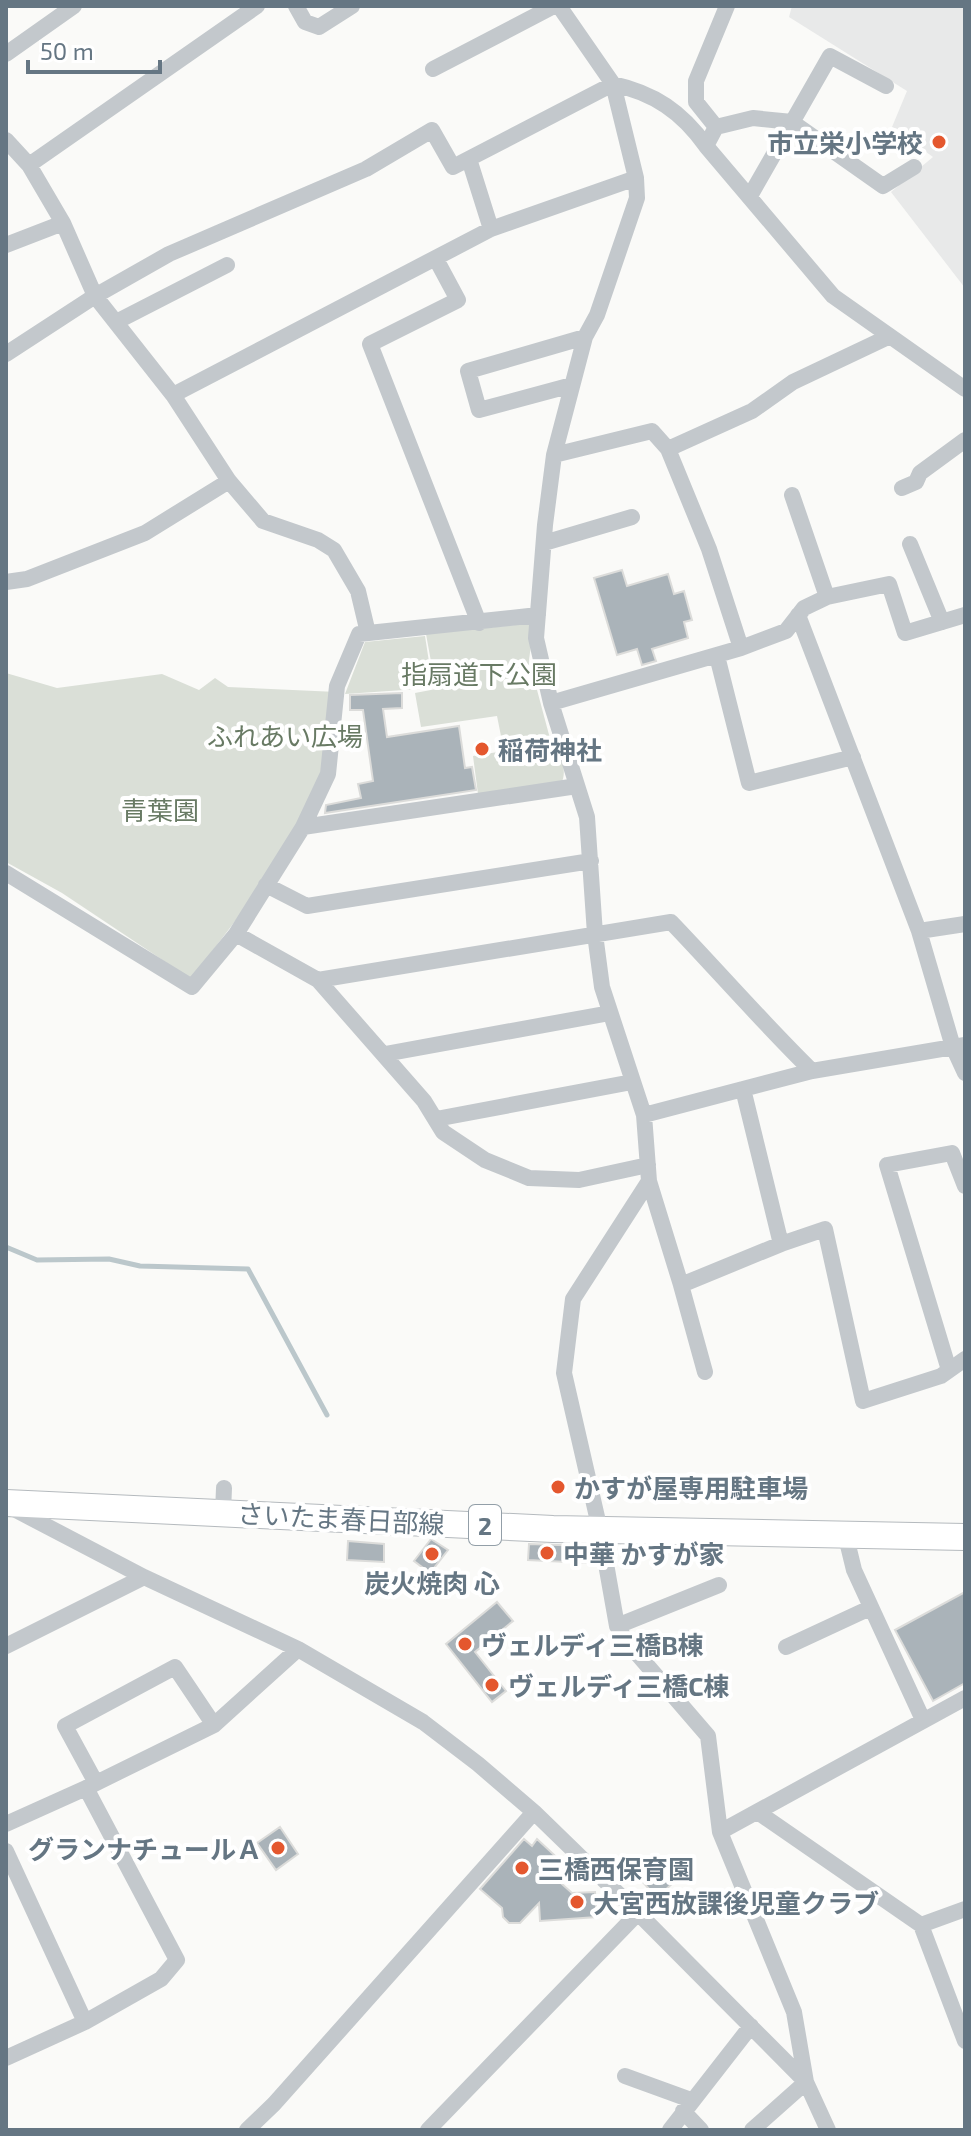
<svg xmlns="http://www.w3.org/2000/svg" width="971" height="2136" viewBox="0 0 971 2136" font-family="'Exo 2','Noto Sans JP',sans-serif">
  <rect width="100%" height="100%" fill="#fafaf8"/>
  <path fill="#e8e9e9" d="M792,6H965V288L891,192L933,157L892,127L907,91L789,17Z"/>
  <path fill="#dadfd7" d="M534,623L529,660L552,746C561,756 567,769 562,782L478,794L473,756L504,751L497,716L421,727L415,693L436,689L426,634Z
    M425,636L433,688L345,694L365,642Z
    M6,673L57,688L162,674L199,690L215,678L228,687L337,692C332,718 330,746 322,771C301,841 235,921 191,979L62,893L6,862Z"/>
  <g fill="none" stroke-linecap="round" stroke-linejoin="round">
    <path stroke="#bbc7cb" stroke-width="5" d="M6,1247L37,1260L109,1259L140,1266L248,1269L327,1415"/>
  </g>
  <path fill="#aab3b9" stroke="#dcdcda" stroke-width="2" d="M622,570L627,586L668,574L674,594L684,591L692,620L684,622L688,638L652,649L656,661L642,665L637,649L617,655L594,578Z
    M402,693V708L383,709L387,737L459,726L465,768L472,767L476,790L325,813L326,805L361,798L358,784L373,781L363,710H350V695Z
    M431,1539L448,1550L430,1573L414,1561Z
    M348,1541L384,1544V1562L347,1560Z
    M529,1544L587,1546V1563L528,1560Z
    M965,1592V1683L933,1701L895,1630Z
    M497,1602L513,1621L475,1652L506,1691L492,1702L446,1644Z
    M280,1827L298,1854L276,1870L257,1843Z
    M524,1839L532,1846L537,1839L565,1865L554,1877L572,1893L595,1892L597,1917L540,1921L539,1903L520,1923H509L503,1917L502,1908L480,1889Z
    M662,1860L678,1878L657,1898L641,1880Z"/>
  <g fill="none" stroke-linecap="round" stroke-linejoin="round">
    <defs>
      <path id="primary" d="M6,1503L553,1529L965,1537"/>
    </defs>
    <use href="#primary" stroke="#b5babe" stroke-width="28"/>
    <path stroke="#c3c8cc" stroke-width="16" d="M296,6L305,22L319,27L352,6
      M559,6L613,84L636,178L637,198L597,315L585,337L554,455L545,525L536,638L551,703L587,817L595,934L602,987L644,1115L649,1181L573,1299L564,1373L600,1530L617,1626L627,1642L708,1736L720,1832L794,2012L806,2082L828,2130
      M727,6L696,81V102L716,127L706,146L833,296L965,389
      M6,54L74,6
      M433,69L554,6
      M716,127L753,118L792,122L883,186L914,167
      M6,140L29,165L63,223L95,296L173,395L229,481L263,521L318,540L334,550L358,591L368,633
      M469,159L491,229
      M29,165L257,6
      M750,196L830,56L886,86
      M6,245L63,223
      M436,259L458,300L370,344L479,623
      M116,322L227,265
      M6,354L95,296L169,254L366,169L432,130L453,167L613,84C654,93 682,112 706,146
      M572,385L479,410L468,371L585,337
      M173,395L491,229L636,178
      M668,449L709,549L741,648
      M554,455L652,431L668,449L752,411L793,382L888,337
      M902,488L916,482L920,473L965,440
      M792,495L827,597
      M544,543L632,517
      M910,544L942,622
      M6,582L27,579L145,533L229,481
      M538,615L359,634L337,686L328,774L303,827L236,934L318,980L424,1101L443,1132L485,1160L529,1178L579,1180L648,1165
      M798,615L919,931L953,1047L965,1073
      M717,656L749,783L853,757
      M551,703L741,648L786,631L804,608L827,597L889,584L905,633L965,615
      M303,827L577,786
      M6,873L192,987L236,934
      M266,885L307,906L591,861
      M919,931L965,924
      M318,980L671,922C718,971 763,1023 812,1071
      M385,1054L610,1013
      M743,1089L781,1244
      M644,1115L812,1071L965,1045
      M436,1119L632,1082
      M649,1181L681,1285L781,1244L825,1229L863,1401L941,1376L965,1359
      M681,1285L705,1372
      M949,1370L887,1165L952,1153L965,1186
      M12,1508L144,1577L298,1649L423,1722L478,1764L534,1812L638,1913L806,2082
      M223,1512L224,1488
      M845,1533L854,1570L923,1720
      M617,1626L719,1585
      M6,1646L144,1577
      M786,1647L870,1608
      M96,1783L65,1726L175,1667L214,1725
      M759,1813L921,1925L965,2041
      M6,1824L86,1788L214,1725L298,1649
      M720,1832L965,1698
      M6,1851L85,2022
      M921,1925L965,1909
      M6,2058L85,2022L161,1979L177,1960L86,1788
      M625,2076L691,2100
      M683,2111L701,2130
      M247,2130L274,2104L534,1812
      M428,2130L638,1913
      M670,2130L751,2026
      M752,2130L806,2082"/>
    <use href="#primary" stroke="#fff" stroke-width="26"/>
  </g>
  <g fill="#e4572e" stroke="#fff" stroke-width="3">
    <circle cx="939" cy="142" r="8"/>
    <circle cx="482" cy="749" r="8"/>
    <circle cx="558" cy="1487" r="8"/>
    <circle cx="547" cy="1553" r="8"/>
    <circle cx="432" cy="1554" r="8"/>
    <circle cx="465" cy="1644" r="8"/>
    <circle cx="492" cy="1685" r="8"/>
    <circle cx="278" cy="1848" r="8"/>
    <circle cx="522" cy="1868" r="8"/>
    <circle cx="577" cy="1902" r="8"/>
  </g>
  <g text-anchor="middle" dominant-baseline="central" stroke-width="8" stroke-linejoin="round" paint-order="stroke">
    <rect fill="#fff" stroke="#939fa8" stroke-width="2" x="469" y="1505" width="32" height="40" rx="6"/>
    <g font-size="24" font-weight="bold" fill="#657683">
      <text x="485" y="1525">2</text>
    </g>
    <g font-size="26" font-weight="bold" fill="#657683" stroke="#fff" text-anchor="start">
      <text x="923" y="142" text-anchor="end">市立栄小学校</text>
      <text x="498" y="749">稲荷神社</text>
      <text x="574" y="1487">かすが屋専用駐車場</text>
      <text x="563" y="1553">中華 かすが家</text>
      <text x="432" y="1582" text-anchor="middle">炭火焼肉 心</text>
      <text x="481" y="1644">ヴェルディ三橋B棟</text>
      <text x="508" y="1685">ヴェルディ三橋C棟</text>
      <text x="262" y="1848" text-anchor="end">グランナチュールＡ</text>
      <text x="538" y="1868">三橋西保育園</text>
      <text x="593" y="1902">大宮西放課後児童クラブ</text>
    </g>
    <g font-size="26" fill="#687a64" stroke="#fff">
      <text x="479" y="673">指扇道下公園</text>
      <text x="285" y="735">ふれあい広場</text>
      <text x="160" y="809">青葉園</text>
    </g>
    <g font-size="26" fill="#657683" stroke="#fff">
      <text transform="translate(341 1518) rotate(3)">さいたま春日部線</text>
    </g>
  </g>
  <rect width="971" height="2136" fill="none" stroke="#657683" stroke-width="16"/>
  <path d="M28 60v12h132v-12" fill="none" stroke="#657683" stroke-width="4"/>
  <text x="40" y="60" font-size="24" fill="#657683" stroke="#ffffff" stroke-width="6" paint-order="stroke">50 m</text>
</svg>
